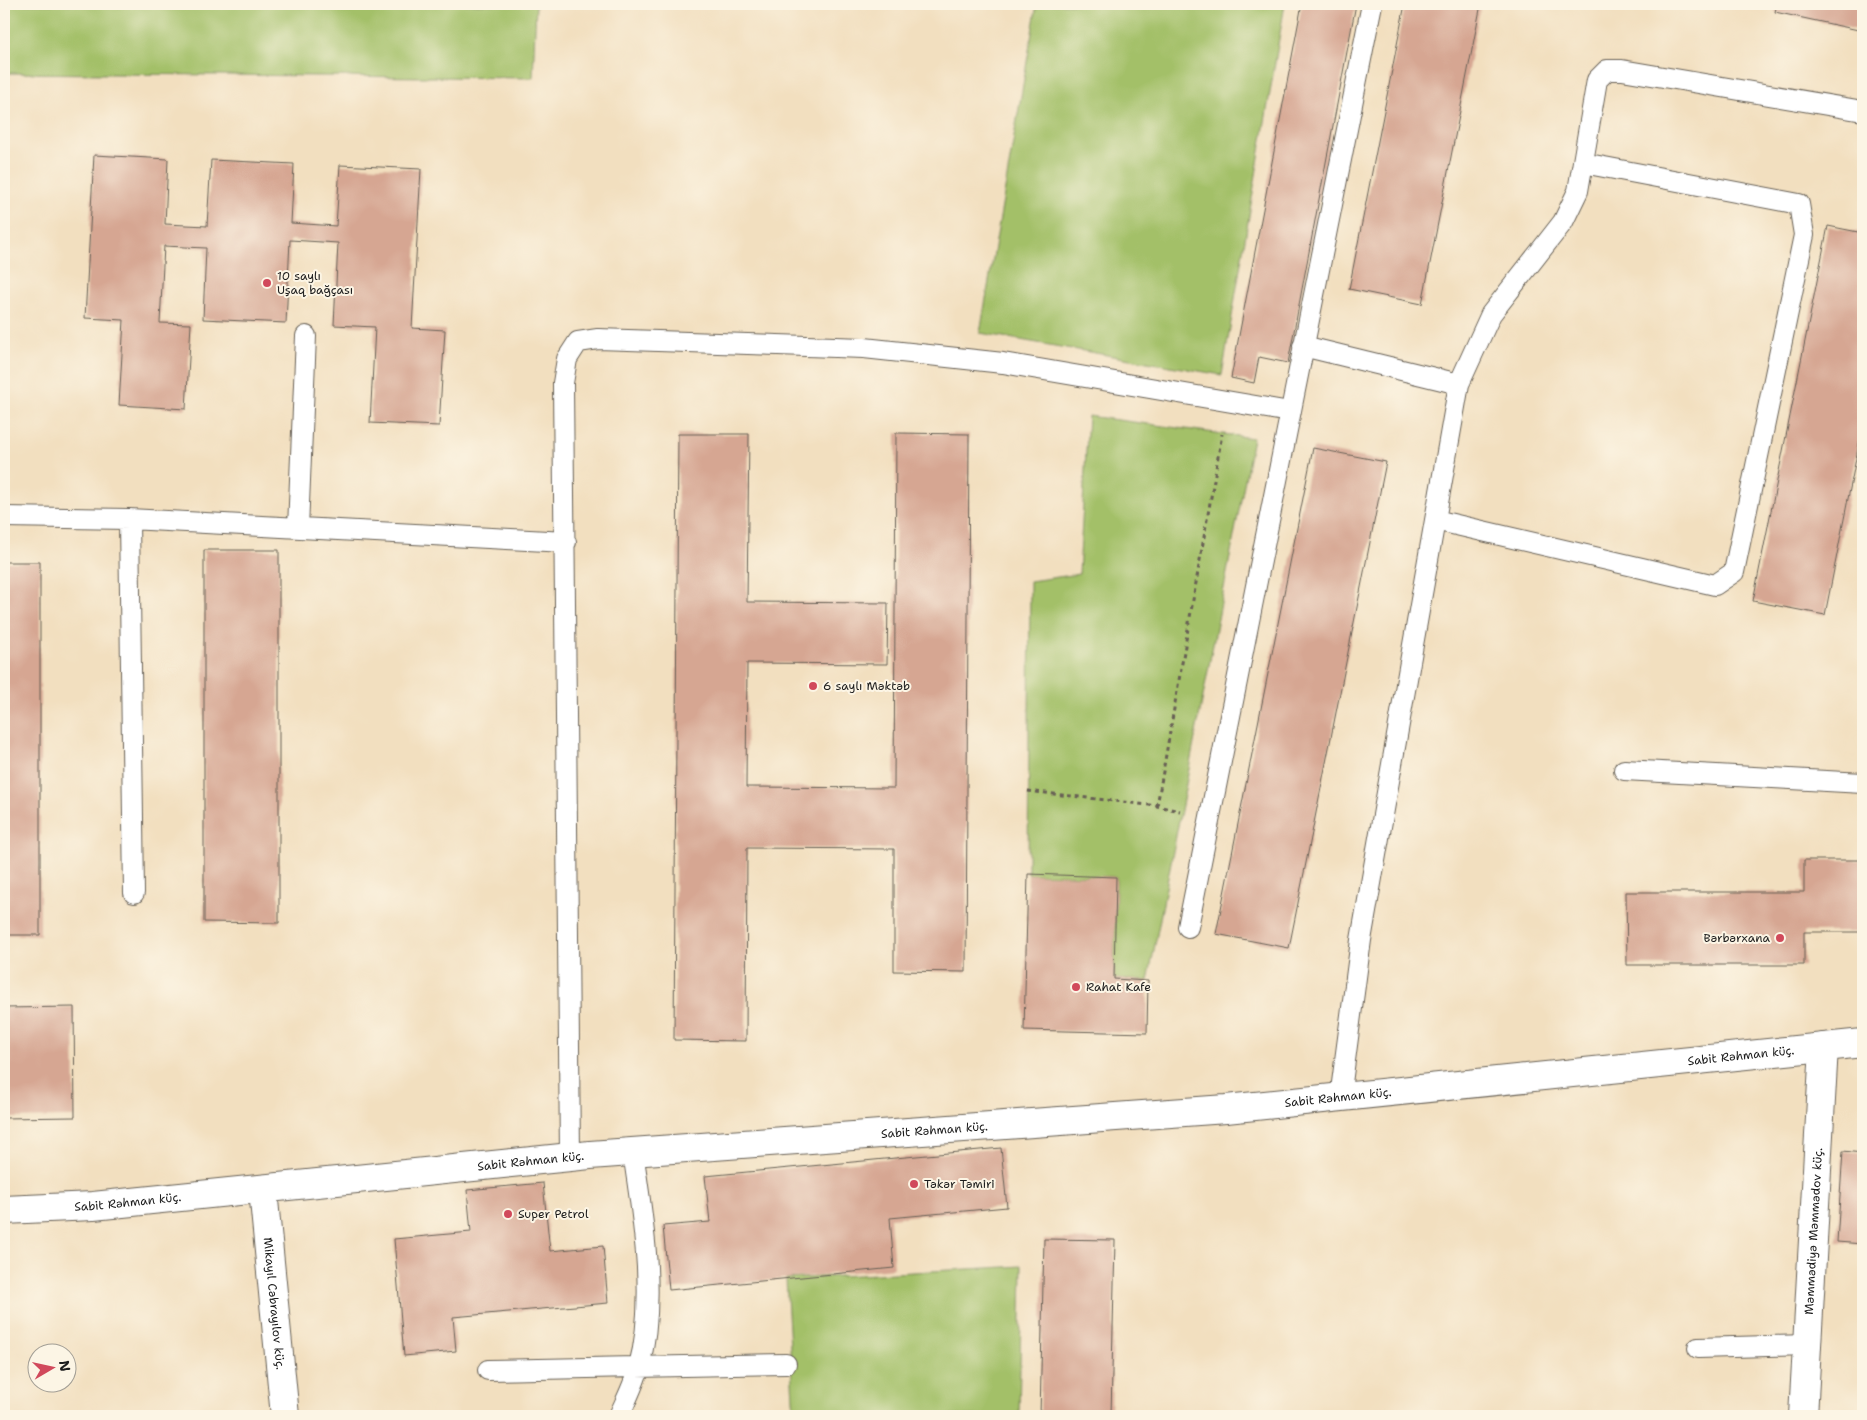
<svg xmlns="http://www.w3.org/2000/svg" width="1867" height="1420" viewBox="0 0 1867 1420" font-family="'Shantell Sans',sans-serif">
  <rect width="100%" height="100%" fill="#fcf5e5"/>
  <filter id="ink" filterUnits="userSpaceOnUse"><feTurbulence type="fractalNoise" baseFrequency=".02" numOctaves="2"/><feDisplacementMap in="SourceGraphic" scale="10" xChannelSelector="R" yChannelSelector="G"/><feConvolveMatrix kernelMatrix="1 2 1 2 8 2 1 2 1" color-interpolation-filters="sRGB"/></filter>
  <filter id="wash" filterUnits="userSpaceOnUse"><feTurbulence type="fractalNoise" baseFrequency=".0096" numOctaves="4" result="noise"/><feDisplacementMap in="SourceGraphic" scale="20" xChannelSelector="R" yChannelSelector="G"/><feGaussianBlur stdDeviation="1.12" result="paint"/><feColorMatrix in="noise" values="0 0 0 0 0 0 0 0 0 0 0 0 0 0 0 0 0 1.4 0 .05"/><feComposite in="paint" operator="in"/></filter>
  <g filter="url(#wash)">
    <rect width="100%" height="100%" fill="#f2dfbf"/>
    <path fill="#a3c068" stroke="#606e42" d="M4,4H536L533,78L4,73Z
      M1037,4H1285L1222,375L980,333Z
      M1088,416L1253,438L1148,981L1114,979L1116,877L1028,874L1030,581L1079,574Z
      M1022,1266L1019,1416H794L786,1279Z"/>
    <g id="blocks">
      <path fill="#d6a692" d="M1302,4H1356L1288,363L1259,357L1254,383L1231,378Z
        M1405,4H1481L1422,304L1349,289Z
        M1777,4H1863V31L1775,12Z
        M94,155L168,159L165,224L207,226L211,160L294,164L291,223L336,226L340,165L421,169L412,328L445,330L439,426L370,423L375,327L334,325L338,243L290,240L286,323L203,319L206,248L164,246L160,323L191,324L186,409L119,405L124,320L85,318Z
        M1828,226L1863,233V423L1825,615L1753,601Z
        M896,433L969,434L966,972L894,971V849L747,848L746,1041L674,1040L678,434H749L747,602L888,603L887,664L747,663L746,787L894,788Z
        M1313,448L1386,462L1289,948L1216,934Z
        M204,550H279V923L204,922Z
        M4,562H40V935H4Z
        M1804,860H1863V932H1804V965H1627L1626,892H1804Z
        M1028,874L1116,877L1114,979L1148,981L1147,1033L1024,1030Z
        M74,1007L75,1117L4,1118V1008Z
        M1001,1148L1007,1207L890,1218L894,1268L669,1290L663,1226L710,1222L705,1176Z
        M1843,1151L1863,1153V1244L1837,1242Z
        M543,1183L550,1251L603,1246L608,1303L453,1317L456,1351L404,1356L394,1239L471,1232L467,1190Z
        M1044,1239L1115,1240L1111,1416H1040Z"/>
    </g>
  </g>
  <g filter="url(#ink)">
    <use href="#blocks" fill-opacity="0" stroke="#676055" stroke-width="1"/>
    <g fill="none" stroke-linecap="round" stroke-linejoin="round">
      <defs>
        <path id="service" d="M1303,346L1459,384
          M4,517L129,519L566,542
          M129,519L134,893
          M1435,520L1715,585L1734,572L1804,235L1799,204L1583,163
          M298,528L306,336
          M1624,770L1863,783
          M1188,927L1372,4
          M1340,1098L1361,940L1459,384L1491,314L1563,222L1578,191L1597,80L1607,70H1622L1863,111
          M570,1157L563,383L567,359L578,342L598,339L864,348L1003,363L1290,412
          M1698,1348L1807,1345
          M488,1370L786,1364
          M619,1416C626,1400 635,1383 639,1366C657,1300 643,1219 633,1152"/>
        <g id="minor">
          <path id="s1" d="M263,1190L285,1416"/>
          <path id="s2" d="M1803,1416L1824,1047"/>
        </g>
        <g id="secondary">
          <path id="s3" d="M4,1210L93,1206L590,1155L1226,1109L1863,1043"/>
        </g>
      </defs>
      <use href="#service" stroke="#676055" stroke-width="22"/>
      <use href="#minor" stroke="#676055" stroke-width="30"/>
      <use href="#secondary" stroke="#676055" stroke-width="30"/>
      <path stroke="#676055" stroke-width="3" stroke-dasharray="4 4" stroke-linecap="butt" d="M1028,791L1157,806L1180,811
        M1157,806L1222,434"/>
      <use href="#service" stroke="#fff" stroke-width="20"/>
      <use href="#minor" stroke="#fff" stroke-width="28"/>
      <use href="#secondary" stroke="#fff" stroke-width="28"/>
    </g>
  </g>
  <g fill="#d1495b" stroke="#fcf5e5" stroke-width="2">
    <circle cx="267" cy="283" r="5"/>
    <circle cx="813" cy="686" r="5"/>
    <circle cx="1780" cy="938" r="5"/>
    <circle cx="1076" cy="987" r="5"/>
    <circle cx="914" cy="1184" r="5"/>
    <circle cx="508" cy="1214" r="5"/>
  </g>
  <g text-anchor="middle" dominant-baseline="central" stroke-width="4" stroke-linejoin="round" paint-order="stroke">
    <g font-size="12" fill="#1c1c1c" stroke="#fcf5e5" text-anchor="start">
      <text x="277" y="276">10 saylı<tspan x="277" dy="14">Uşaq bağçası</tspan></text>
      <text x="823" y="686">6 saylı Məktəb</text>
      <text x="1770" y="938" text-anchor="end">Bərbərxana</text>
      <text x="1086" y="987">Rahat Kafe</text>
      <text x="924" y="1184">Təkər Təmiri</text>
      <text x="518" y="1214">Super Petrol</text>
    </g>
    <g font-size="12" fill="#1c1c1c" stroke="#fcf5e5">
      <text stroke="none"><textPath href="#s3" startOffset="1744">Sabit Rəhman küç.</textPath></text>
      <text stroke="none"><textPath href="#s3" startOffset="1339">Sabit Rəhman küç.</textPath></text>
      <text stroke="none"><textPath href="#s3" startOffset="934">Sabit Rəhman küç.</textPath></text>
      <text stroke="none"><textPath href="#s3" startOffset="529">Sabit Rəhman küç.</textPath></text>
      <text stroke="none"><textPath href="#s3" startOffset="124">Sabit Rəhman küç.</textPath></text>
      <text stroke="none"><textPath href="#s2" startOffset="185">Məmmədiyə Məmmədov küç.</textPath></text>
      <text stroke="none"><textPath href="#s1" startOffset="114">Mikayıl Cəbrayılov küç.</textPath></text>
    </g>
  </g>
  <rect width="1867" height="1420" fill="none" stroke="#fcf5e5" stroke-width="20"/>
  <g transform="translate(52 1368) rotate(81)"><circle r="24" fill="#fcf5e5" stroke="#a29e95"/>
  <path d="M0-4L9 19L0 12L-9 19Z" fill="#d1495b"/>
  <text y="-8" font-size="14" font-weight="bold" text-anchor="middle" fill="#1c1c1c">N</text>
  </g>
</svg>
